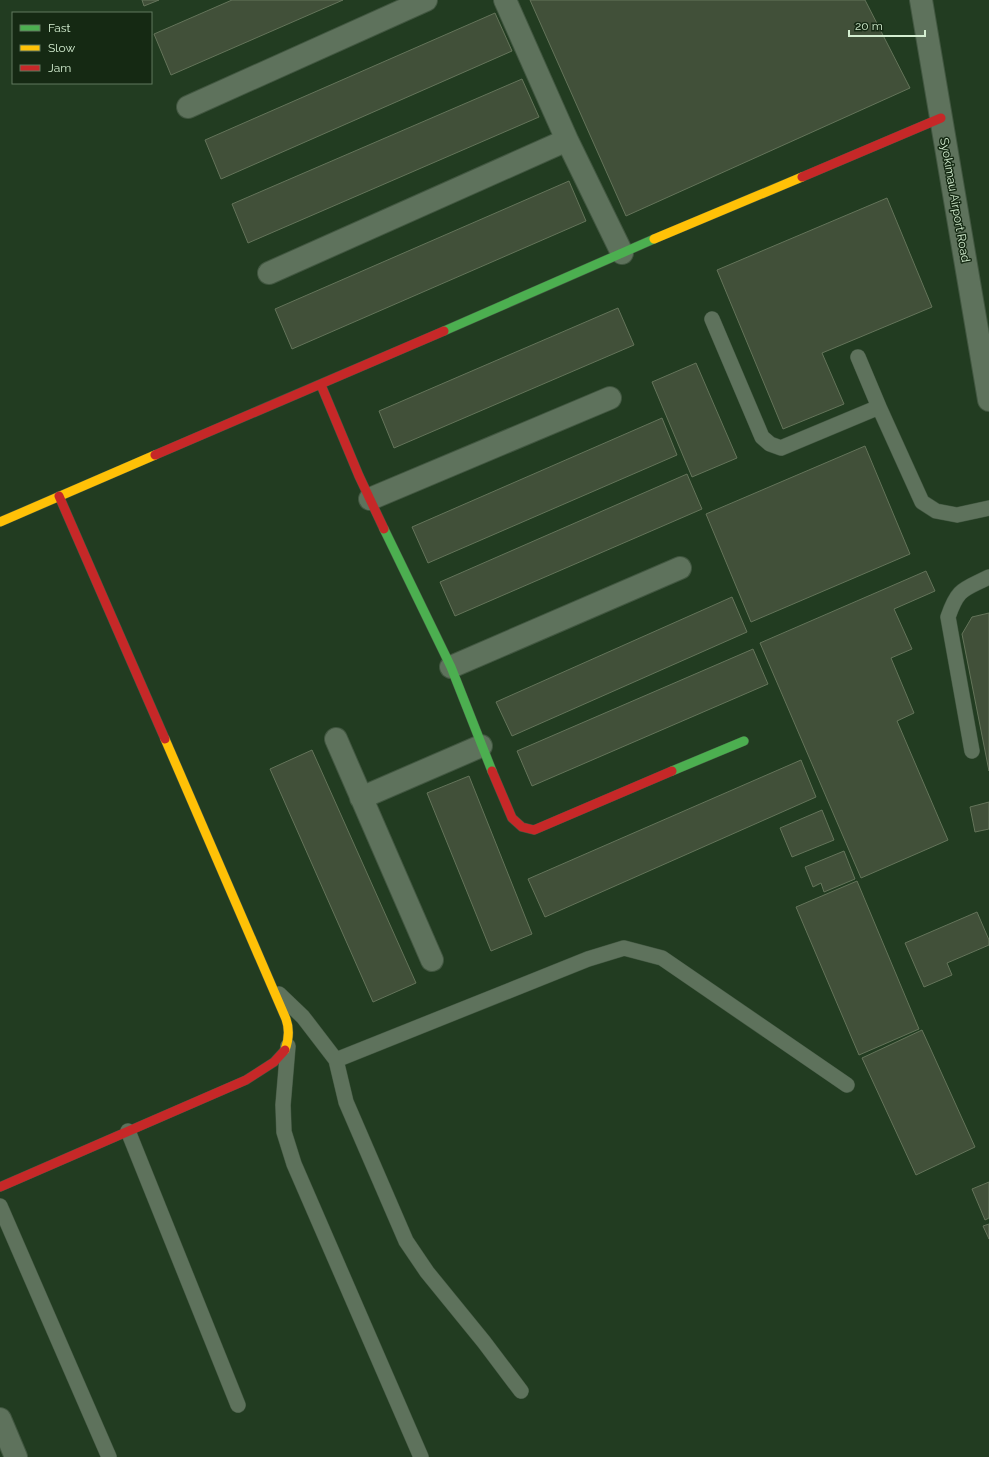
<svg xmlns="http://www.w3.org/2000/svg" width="989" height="1457" viewBox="0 0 989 1457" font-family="Raleway,sans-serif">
  <rect width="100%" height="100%" fill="#223c21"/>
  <path fill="#415039" stroke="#64745a" d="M142,0H159L144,6Z
    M232,0H343L171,75L154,34Z
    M530,0H865L910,88L626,216Z
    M495,13L512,51L221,179L205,140Z
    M522,79L539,117L248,243L232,204Z
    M569,181L586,221L292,349L275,309Z
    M887,198L932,307L822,353L844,404L783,429L717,270Z
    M618,308L634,345L394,448L379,411Z
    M696,363L737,458L692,477L652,382Z
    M662,418L677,455L428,563L412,527Z
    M865,446L910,554L751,622L706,514Z
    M687,474L702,509L455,616L440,582Z
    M926,571L935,591L894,609L912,649L891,658L914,713L897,721L948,840L861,878L760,643Z
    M732,597L747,632L512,736L496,702Z
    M989,613V771L962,634L972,617Z
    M753,649L768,684L532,786L517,751Z
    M312,750L416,983L373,1002L270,769Z
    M801,760L816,797L545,917L528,879Z
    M469,776L532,934L491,951L427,793Z
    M989,802V829L975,832L970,807Z
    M822,810L834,840L792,857L780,828Z
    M844,851L855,879L824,892L821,883L813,887L805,867Z
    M857,881L919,1029L859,1055L796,907Z
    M977,912L989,940V945L947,963L952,975L924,987L905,943Z
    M922,1030L975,1147L916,1175L862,1058Z
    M989,1182V1218L985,1220L972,1189Z
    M989,1224V1239L983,1226Z"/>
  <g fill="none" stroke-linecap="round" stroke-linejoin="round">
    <defs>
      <path id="lane" d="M712,319L762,437L770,444L781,448L879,407L922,502L936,511L957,515L989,508
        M858,357L879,407
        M972,751L948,617C958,588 963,590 989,577
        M279,994L303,1017L336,1060L588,959L624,948L662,958L847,1085
        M288,1046L283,1105L284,1132L294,1164L421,1457
        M336,1060L346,1102L406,1241L427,1272L484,1342L521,1391
        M128,1131L238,1405
        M0,1206L109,1457"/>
      <path id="street" d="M505,0L567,140L622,253
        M921,0L989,400
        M188,107L426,0
        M269,273L567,140
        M370,499L610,398
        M451,667L680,568
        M336,739L432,960
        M361,798L481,746
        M0,1419L16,1457"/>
      <path id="fast" d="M444,331L654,239
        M384,529L451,667L492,771
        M672,771L744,741"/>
      <path id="slow" d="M654,239L802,177
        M0,522L155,455
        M165,739L286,1019C290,1030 289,1039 285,1050"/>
      <path id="jam" d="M802,177L941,118
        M321,385L359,476L384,529
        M155,455L444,331
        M59,496L165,739
        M492,771L512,818L522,827L534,830L672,771
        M0,1187L246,1080L274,1062L285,1050"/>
    </defs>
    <use href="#lane" stroke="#425741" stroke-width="16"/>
    <use href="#street" stroke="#425741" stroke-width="24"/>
    <use href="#fast" stroke="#425741" stroke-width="10"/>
    <use href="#slow" stroke="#425741" stroke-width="10"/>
    <use href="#jam" stroke="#425741" stroke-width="10"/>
    <use href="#lane" stroke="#5e725c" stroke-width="15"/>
    <use href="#street" stroke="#5e725c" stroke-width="22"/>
    <use href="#fast" stroke="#4caf50" stroke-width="9"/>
    <use href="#slow" stroke="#ffc107" stroke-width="9"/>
    <use href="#jam" stroke="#c62828" stroke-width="9"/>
  </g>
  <g text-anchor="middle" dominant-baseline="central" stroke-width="3" stroke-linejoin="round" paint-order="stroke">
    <g font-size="12" fill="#d4eed1" stroke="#152913">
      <text transform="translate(955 200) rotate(80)">Syokimau Airport Road</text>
    </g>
  </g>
  <rect x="12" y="12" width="140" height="72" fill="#152913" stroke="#61785f"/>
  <rect x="20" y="25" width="20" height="6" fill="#4caf50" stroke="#61785f"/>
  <text x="48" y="32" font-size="12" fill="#d4eed1">Fast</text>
  <rect x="20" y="45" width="20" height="6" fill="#ffc107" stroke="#61785f"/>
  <text x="48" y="52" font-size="12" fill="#d4eed1">Slow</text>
  <rect x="20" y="65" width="20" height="6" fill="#c62828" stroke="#61785f"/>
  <text x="48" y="72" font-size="12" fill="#d4eed1">Jam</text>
  <path d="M849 30v6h76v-6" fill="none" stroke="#d4eed1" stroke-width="2"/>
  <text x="855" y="30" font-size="12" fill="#d4eed1" stroke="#152913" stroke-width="3" paint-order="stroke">20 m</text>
</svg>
